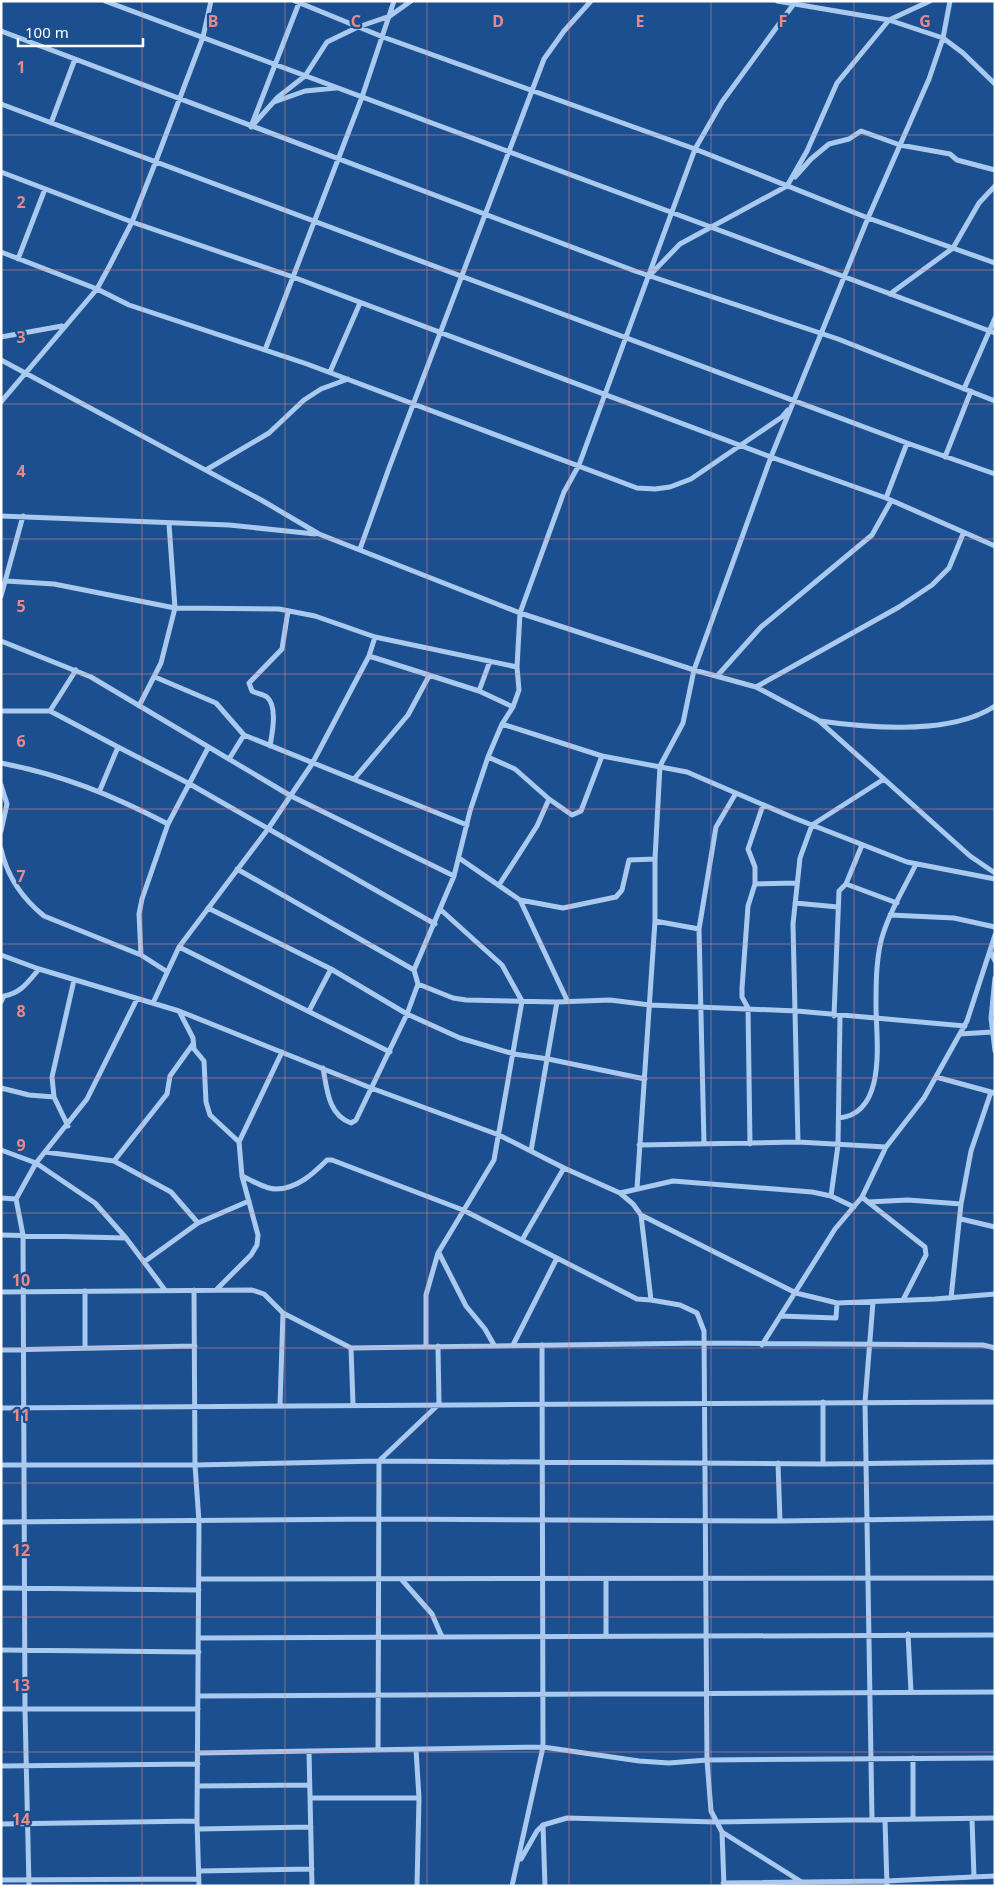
<svg xmlns="http://www.w3.org/2000/svg" width="996" height="1887" viewBox="0 0 996 1887" font-family="'Noto Sans',sans-serif">
  <rect width="100%" height="100%" fill="#1b4f8f"/>
  <g fill="none" stroke-linecap="round" stroke-linejoin="round">
    <path stroke="#a9c9ee" stroke-width="5" d="M105,1L995,333
      M295,1L383,37L695,149L868,218L995,263
      M777,1L889,20L943,38L963,53L995,84
      M1,31L635,271L838,339L995,401
      M274,102L305,91L336,88
      M1,104L907,443L995,474
      M51,123L75,59
      M252,124L299,3
      M251,127L278,97L305,76L327,42L358,27L390,16L411,1
      M1,172L132,222L293,277L771,457L886,498L995,546
      M795,177L811,159L829,144L849,139L861,131L900,145L950,154L957,160L995,170
      M1,252L97,289L129,305L307,364L637,488L655,489L670,487L691,479L782,417L788,410
      M18,259L45,189
      M651,274L680,244L787,186L807,151L837,83L889,20L930,1
      M890,294L953,248L979,203L995,186
      M1,337L62,326
      M265,350L362,97L394,1
      M1,360L263,501L319,534L520,613L694,670L756,687L818,720L970,856L995,873
      M330,372L360,303
      M964,389L995,318
      M1,402L97,289L110,265L132,222L156,161L203,37L211,1
      M945,457L971,391
      M206,470L269,433L304,400L321,389L348,379
      M886,498L907,443
      M1,516L229,525L315,534
      M360,549L389,468L544,59L564,31L591,1
      M6,581L54,584L175,608L279,609L315,616L375,637L517,667
      M1,596L23,516
      M1,641L91,677L291,796L454,876
      M369,656L479,691L513,707
      M718,675L761,627L872,535L891,501
      M155,677L216,703L244,735
      M756,687L899,607L932,585L949,568L963,534
      M479,691L490,661
      M139,706L161,663L175,608L169,524
      M1,711H50L76,670
      M50,711L118,747L100,790
      M820,721C869,728 952,735 995,706
      M502,724L602,756L687,772L794,818L907,862L995,879
      M270,746C272,734 278,707 267,697C264,695 256,693 252,691L249,683L282,649L288,611
      M118,747L188,783L435,924
      M488,757L515,769L549,799
      M229,759L244,735L467,825
      M1,763C63,775 112,795 168,824
      M354,779L408,715L429,676
      M1,785L7,804L1,831
      M1,849C7,876 23,899 44,916L141,955
      M459,858L520,900L567,1000
      M237,869L414,970
      M755,884L797,883
      M846,884L897,903
      M499,885L537,826L549,799L572,815L581,811L602,756
      M520,900L563,908L616,897L622,890L629,860L655,859
      M795,903L838,907
      M208,908L331,969L407,1014L460,1038L514,1054L548,1059L645,1079
      M890,915L954,918L995,927
      M655,921L699,929
      M179,947L390,1052
      M990,951L995,961
      M1,955L39,969L179,1011L371,1088L499,1135L564,1168L620,1193L633,1204L641,1215L651,1300L680,1305L697,1313L704,1331L707,1760L711,1811L722,1832L724,1886
      M166,971L141,955L139,914L142,899L168,824L208,748
      M995,978L991,1018L995,1051
      M418,984L453,998L466,1000L557,1002L610,1000L650,1005L797,1011L965,1026
      M1,1002L4,996C21,993 28,982 39,969
      M153,1003L179,947L268,829L312,764L369,656L375,637
      M179,1011L193,1038L194,1049L204,1061L206,1102L210,1115L239,1142
      M309,1011L331,969
      M834,1016L839,891L846,884L862,845
      M960,1034L992,1032
      M323,1068C327,1089 328,1115 351,1123L356,1120L407,1014L418,984L414,970L454,876L470,811L488,757L502,724L513,707L519,690L517,667L520,613L564,492L579,465L695,149L722,102L793,5
      M936,1077L991,1092
      M1,1088L29,1095L54,1097
      M839,1118C888,1113 876,1038 876,1006C876,985 876,962 881,941C888,914 904,889 916,864
      M68,1126L54,1097L52,1077L74,980
      M798,1142L793,924L800,858L812,825L884,779
      M704,1143L699,929L716,827L736,793
      M750,1144L748,1008L742,997V988L748,906L755,884V867L748,849L763,805
      M639,1145L798,1142L886,1147
      M1,1150L36,1163L87,1099L137,999
      M531,1151L557,1002
      M45,1152L114,1161L167,1094L170,1076L193,1044
      M114,1161L171,1192L198,1223
      M242,1176C252,1180 264,1189 276,1189C297,1189 314,1173 327,1160H332L463,1210L637,1299L651,1300
      M637,1188L655,921V859L660,766L683,723L694,670L771,457L868,218L929,79L943,38L950,1
      M620,1193L673,1181L812,1192L831,1196L854,1207
      M831,1196L838,1145L840,1016
      M862,1197L868,1202L908,1200L961,1204
      M1,1198L16,1199
      M868,1202L925,1247L926,1255L903,1300
      M641,1215L796,1293L837,1303L935,1299L995,1294
      M961,1219L995,1227
      M1,1235L126,1238
      M522,1240L564,1168
      M439,1253L466,1306L485,1329L494,1345
      M144,1262L198,1223L249,1201
      M217,1289L251,1255L257,1245L258,1235L242,1176L239,1142L282,1052
      M194,1290L195,1465L199,1522L197,1821L199,1886
      M1,1292L252,1290L264,1294L283,1313L351,1348
      M951,1298L961,1204L971,1151L991,1092L995,1093
      M780,1316L836,1318L837,1303
      M513,1345L557,1258
      M762,1345L835,1229L862,1197L886,1147L924,1098L967,1021L995,935
      M426,1346V1295L438,1253L494,1160L522,1001L502,965L441,910
      M85,1348V1291
      M1,1350L195,1346
      M823,1402V1464
      M353,1404L351,1348L705,1343L983,1345L995,1348
      M280,1405L283,1313
      M1,1408C332,1407 664,1402 995,1402
      M778,1463L780,1521
      M1,1465H195L379,1461L823,1464L995,1462
      M1,1522L379,1519L780,1521L995,1518
      M199,1579L995,1578
      M606,1579V1635
      M402,1580L432,1614L442,1637
      M1,1588L199,1590
      M908,1634L911,1692
      M199,1638L995,1635
      M1,1650L199,1652
      M198,1696C464,1694 729,1694 995,1692
      M1,1709H198
      M416,1749L419,1798L417,1886
      M378,1750L379,1461L439,1404L438,1346
      M309,1751L312,1886
      M198,1753L543,1747L639,1761L669,1763L707,1760L995,1758
      M913,1758V1819
      M1,1766L198,1764
      M198,1786L310,1785
      M310,1798H419
      M972,1819L974,1877
      M872,1820L865,1402L873,1302
      M885,1820L887,1886
      M1,1824L197,1821
      M543,1825L545,1886
      M198,1829L311,1827
      M722,1832L800,1881
      M521,1859L537,1831L543,1825L567,1818L716,1822L995,1818
      M199,1871L312,1869
      M1,1880L199,1879
      M723,1883L886,1881L995,1876
      M29,1886L25,1709L23,1235L16,1199L36,1163L95,1203L126,1238L165,1290
      M512,1886L543,1747L542,1345"/>
  </g>
  <path fill="none" stroke="#e88989" stroke-width="1" stroke-opacity="0.55" d="M142,1V1886M285,1V1886M427,1V1886M569,1V1886M711,1V1886M854,1V1886M1,135H995M1,270H995M1,404H995M1,539H995M1,674H995M1,809H995M1,944H995M1,1078H995M1,1213H995M1,1348H995M1,1483H995M1,1617H995M1,1752H995"/>
  <g font-size="16" text-anchor="middle" font-weight="bold" fill="#e88989" stroke="#1b4f8f" stroke-width="4.5" stroke-linejoin="round" paint-order="stroke">
    <text x="213" y="27">B</text>
    <text x="356" y="27">C</text>
    <text x="498" y="27">D</text>
    <text x="640" y="27">E</text>
    <text x="783" y="27">F</text>
    <text x="925" y="27">G</text>
    <text x="21" y="73">1</text>
    <text x="21" y="208">2</text>
    <text x="21" y="343">3</text>
    <text x="21" y="477">4</text>
    <text x="21" y="612">5</text>
    <text x="21" y="747">6</text>
    <text x="21" y="882">7</text>
    <text x="21" y="1017">8</text>
    <text x="21" y="1151">9</text>
    <text x="21" y="1286">10</text>
    <text x="21" y="1421">11</text>
    <text x="21" y="1556">12</text>
    <text x="21" y="1691">13</text>
    <text x="21" y="1825">14</text>
  </g>
  <rect width="996" height="1887" fill="none" stroke="#ffffff" stroke-width="5"/>
  <path d="M18 38v8h125v-8" fill="none" stroke="#ffffff" stroke-width="2.5"/>
  <text x="25" y="38" font-size="15" fill="#ffffff" stroke="#1b4f8f" stroke-width="4" paint-order="stroke">100 m</text>
</svg>
